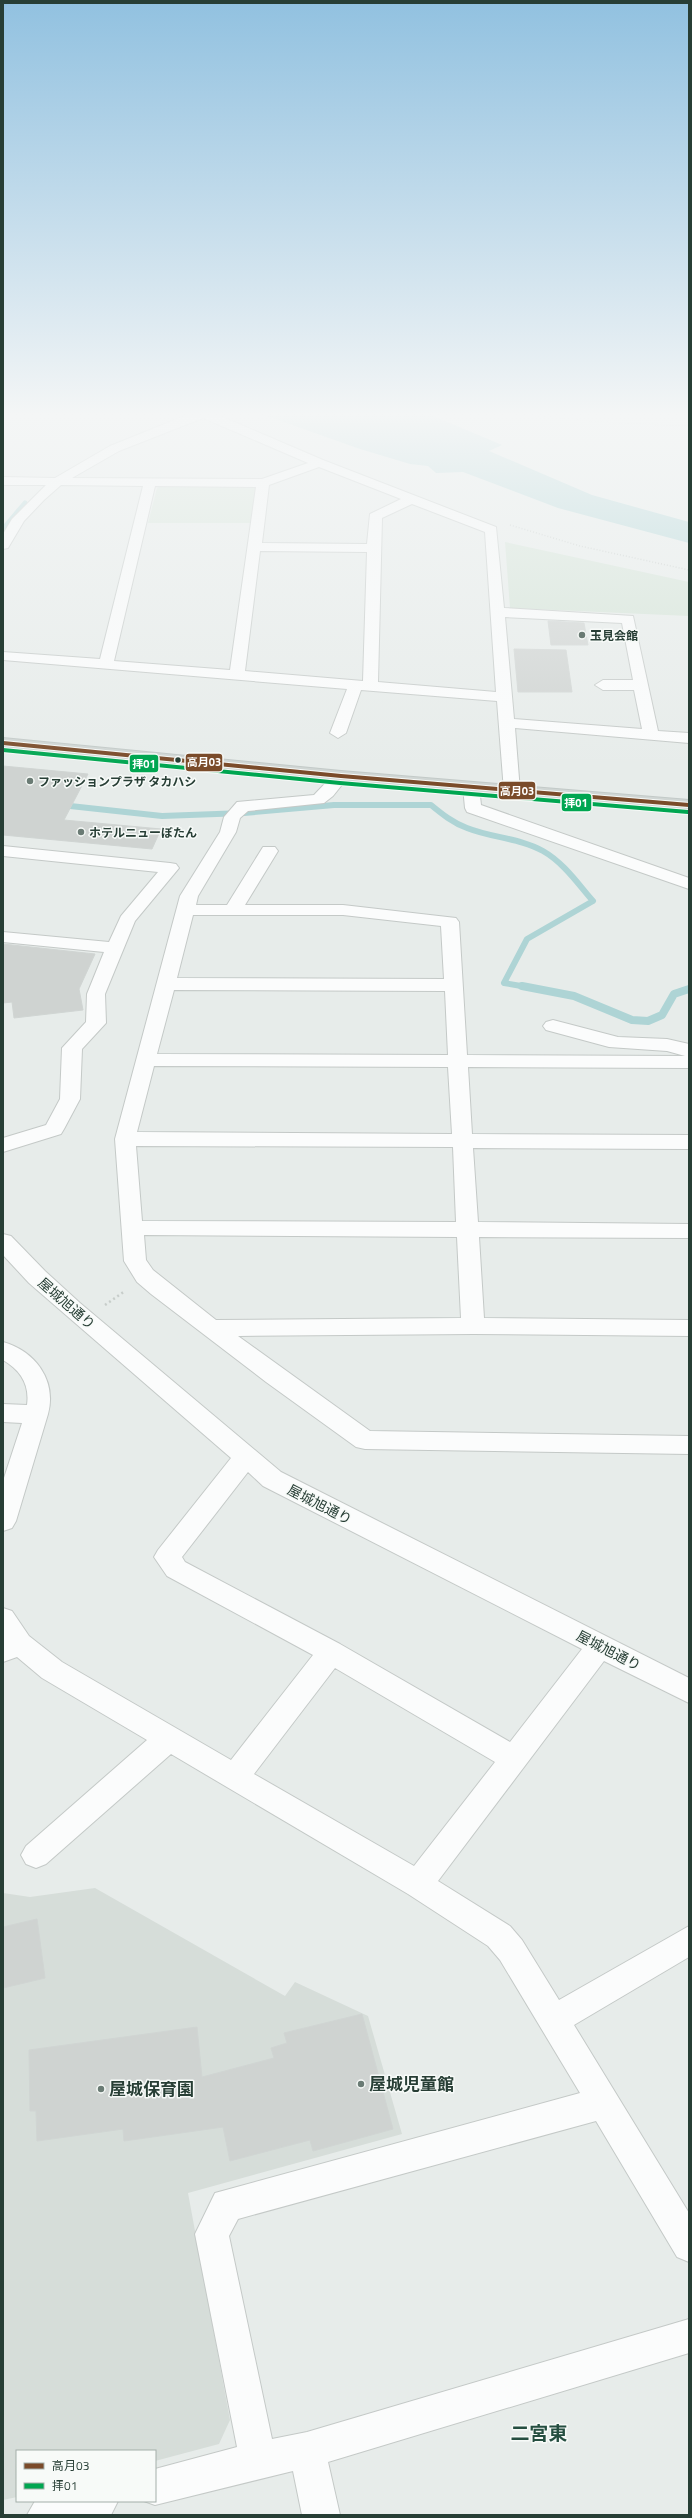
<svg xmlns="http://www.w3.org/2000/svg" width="692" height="2518" viewBox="0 0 692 2518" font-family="'Titillium Web','Noto Sans JP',sans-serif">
  <rect width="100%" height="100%" fill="#e7ecea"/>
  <path fill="#d6ddd9" d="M95,1888L285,1996L295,1982L368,2016L402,2134L188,2193L230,2420L219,2444L155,2461V2451H17V2497L3,2500V1893L30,1897Z"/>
  <path fill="#d3e3d6" d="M163,485L249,486L256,488L251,523H148L157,488Z
    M505,542L689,582V616L510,608Z"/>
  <path fill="#aed4d5" d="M264,415H431L502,445L489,451L592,495L689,522V543L558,508L463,472L436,473L428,466L410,464L360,449Z"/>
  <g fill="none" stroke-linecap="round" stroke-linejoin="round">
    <path stroke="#aed4d5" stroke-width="5" d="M3,529L25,503"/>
    <path stroke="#aed4d5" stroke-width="6" d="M61,805L162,816L244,813L334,805H431C442,814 453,823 467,828C492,838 520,838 543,851C564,863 578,884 593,901L527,939L504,983L527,987"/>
    <path stroke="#aed4d5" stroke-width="8" d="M522,986L574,996L632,1020L648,1021L662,1015L674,994L689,989"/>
  </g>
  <path fill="#cfd3d1" stroke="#d0d5d3" d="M548,621L584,623L588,645H551Z
    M514,649L566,650L572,692H518Z
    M3,766L88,774L64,820L161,829L152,849L3,835Z
    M3,944L95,954L79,989L83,1010L14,1018L12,1002L3,1003Z
    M37,1919L45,1978L3,1988V1927Z
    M362,2014L393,2129L313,2151L310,2140L230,2161L223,2127L124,2141L123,2129L37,2141L36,2111H30L29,2050L197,2027L202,2077L274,2058L271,2048L287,2043L284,2033Z"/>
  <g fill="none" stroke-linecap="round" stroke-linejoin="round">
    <defs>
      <path id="minor" d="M187,415H218L323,460L496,527L504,608L633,616L658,731L689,733V743L515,728L520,791L512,796L504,791L497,701L361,690L346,733L338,738L330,733L347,689L3,660V652L100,659L143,486L61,485L44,500L24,521L8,548L3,549V534L12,519L46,485H3V477L55,478L110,446ZM203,418L308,463L262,479L72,478L119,451ZM319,467L401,499L370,514L367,544L262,543L269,485ZM155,486L256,487L230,670L114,661ZM412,504L485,532L496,692L378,682L382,518ZM260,551L367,552L363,681L245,671ZM505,617L622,623L633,680H603L595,685L603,690H634L642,729L514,719Z
        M341,771L349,776L333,796L324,803L248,811L240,818L236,832L198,896L196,905H227L263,847H275L278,851L245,905H343L456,918L459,922L467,1055L685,1056L667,1051L609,1047L546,1030L543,1026L546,1022L553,1020L618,1037L667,1039L689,1044V1068L468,1067L472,1134L689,1135V1149L473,1148L478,1222L689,1224V1238L479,1237L484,1318L689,1320V1336L473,1334L238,1336L370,1431L689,1436V1454L365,1449L356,1447L266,1382L151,1294L137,1282L124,1261L115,1139L180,896L220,832L224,817L237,802L314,795L335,773ZM193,915H343L441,926L444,979L177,978ZM174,990L445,991L448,1055L157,1054ZM154,1066L448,1067L452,1134L137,1132ZM136,1146L453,1147L456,1222L142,1221ZM144,1235L457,1237L461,1318L216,1320L153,1270L146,1260Z
        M471,782L479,787L481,805L689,878V889L467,812L465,808L463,787Z
        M3,846L170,863L176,864L179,868L135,921L105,994L106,1023L82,1049L80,1099L64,1129L61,1134L3,1152V1138L46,1125L60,1099L62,1048L86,1022L87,994L104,952L3,942V932L109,942L121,916L158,872L3,856Z
        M3,1234L11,1236L45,1271L80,1303L281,1472L689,1678V1703L604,1661L438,1881L510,1926L522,1940L559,2000L689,1926V1957L574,2025L689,2213V2262L677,2257L596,2121L238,2219L229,2236L272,2439L307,2432L689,2319V2353L328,2462L340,2515H302L293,2471L155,2505L144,2501H155V2469L237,2447L195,2234L215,2193L580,2093L500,1960L488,1946L408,1894L171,1754L46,1864L36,1868L26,1864L21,1855L26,1846L147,1740L42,1678L17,1657L3,1662V1608L12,1611L29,1636L62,1662L231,1760L313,1655L167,1576L154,1557L158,1550L231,1458L29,1283L3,1255ZM248,1472L263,1486L582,1649L510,1742L340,1644L185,1562L182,1557ZM335,1668L495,1762L414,1866L254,1774Z
        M3,1342C35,1351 57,1380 48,1414L16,1521L12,1528L3,1531V1481L22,1423L3,1422V1404L27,1405C30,1384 20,1370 3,1360Z
        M35,2501H118L111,2515H27Z"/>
      <path id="major" d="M3,738L341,771L689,800V810L341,781L3,748Z"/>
    </defs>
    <use href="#minor" stroke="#c4c9c7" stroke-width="2"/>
    <use href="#major" stroke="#c3cac8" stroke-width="2"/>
    <path stroke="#c7cdca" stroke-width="1.5" stroke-dasharray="1 2" stroke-linecap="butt" d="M532,415L600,422L689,426
      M510,525L580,546L689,570"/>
    <path stroke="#c7cdca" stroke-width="2.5" stroke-dasharray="2 3" stroke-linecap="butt" d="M105,1305L125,1291"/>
    <use href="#minor" fill="#fbfcfc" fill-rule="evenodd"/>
    <use href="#major" fill="#d0d6d4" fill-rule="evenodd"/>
    <defs>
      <path id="bus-1" d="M3,743L341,776L689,805"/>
      <path id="bus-2" d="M3,750L340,783L688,812"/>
    </defs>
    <use href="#bus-1" stroke="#f7faf8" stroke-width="6"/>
    <use href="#bus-2" stroke="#f7faf8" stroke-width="6"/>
    <use href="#bus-1" stroke="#7a4b2a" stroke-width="4"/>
    <use href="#bus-2" stroke="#00a651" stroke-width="4"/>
  </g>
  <linearGradient id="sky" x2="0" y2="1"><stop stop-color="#91c1e0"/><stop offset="0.54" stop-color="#f4f6f6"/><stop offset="1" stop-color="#f4f6f6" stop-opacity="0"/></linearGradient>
  <rect width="692" height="768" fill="url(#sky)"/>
  <g fill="#6a7b74" stroke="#f7faf8" stroke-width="1.5">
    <circle cx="582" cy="635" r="4"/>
    <circle cx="30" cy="781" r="4"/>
    <circle cx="81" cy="832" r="4"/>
    <circle cx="361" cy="2084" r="4"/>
    <circle cx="101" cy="2089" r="4"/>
  </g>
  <circle fill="#273e35" stroke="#f7faf8" stroke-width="1.5" cx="178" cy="760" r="3.5"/>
  <g text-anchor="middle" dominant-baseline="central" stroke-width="3" stroke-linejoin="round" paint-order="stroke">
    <g font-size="12" font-weight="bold" fill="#273e35" stroke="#f7faf8" text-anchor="start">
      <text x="590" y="635">玉見会館</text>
      <text x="38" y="781">ファッションプラザ タカハシ</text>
      <text x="89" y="832">ホテルニューぼたん</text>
    </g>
    <g font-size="14" fill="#273e35" stroke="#f7faf8">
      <text transform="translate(67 1303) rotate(41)">屋城旭通り</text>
      <text transform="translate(320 1504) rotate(27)">屋城旭通り</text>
      <text transform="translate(609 1650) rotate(27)">屋城旭通り</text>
    </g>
    <g font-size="17" font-weight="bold" fill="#273e35" stroke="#f7faf8" text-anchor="start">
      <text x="369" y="2084">屋城児童館</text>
      <text x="109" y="2089">屋城保育園</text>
    </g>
    <g font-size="19" font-weight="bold" fill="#254e40" stroke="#f7faf8">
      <text x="539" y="2432">二宮東</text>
    </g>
  </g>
  <g stroke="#f7faf8" stroke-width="1.5">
    <rect x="185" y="753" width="38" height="19" rx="4" fill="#7a4b2a"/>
    <rect x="129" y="754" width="30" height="19" rx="4" fill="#00a651"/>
    <rect x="498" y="781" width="38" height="19" rx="4" fill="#7a4b2a"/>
    <rect x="561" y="793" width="31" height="19" rx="4" fill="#00a651"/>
  </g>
  <g font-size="11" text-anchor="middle" font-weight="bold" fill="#fff">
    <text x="204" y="766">高月03</text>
    <text x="144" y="768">拝01</text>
    <text x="517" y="795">高月03</text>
    <text x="576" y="807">拝01</text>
  </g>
  <rect width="692" height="2518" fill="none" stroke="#273e35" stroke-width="8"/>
  <rect x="16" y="2450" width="140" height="52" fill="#f7faf8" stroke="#a4afaa"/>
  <rect x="24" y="2463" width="20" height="6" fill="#7a4b2a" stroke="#a4afaa"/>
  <text x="52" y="2470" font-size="12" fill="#273e35">高月03</text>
  <rect x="24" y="2483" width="20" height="6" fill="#00a651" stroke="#a4afaa"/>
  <text x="52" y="2490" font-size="12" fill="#273e35">拝01</text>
</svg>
